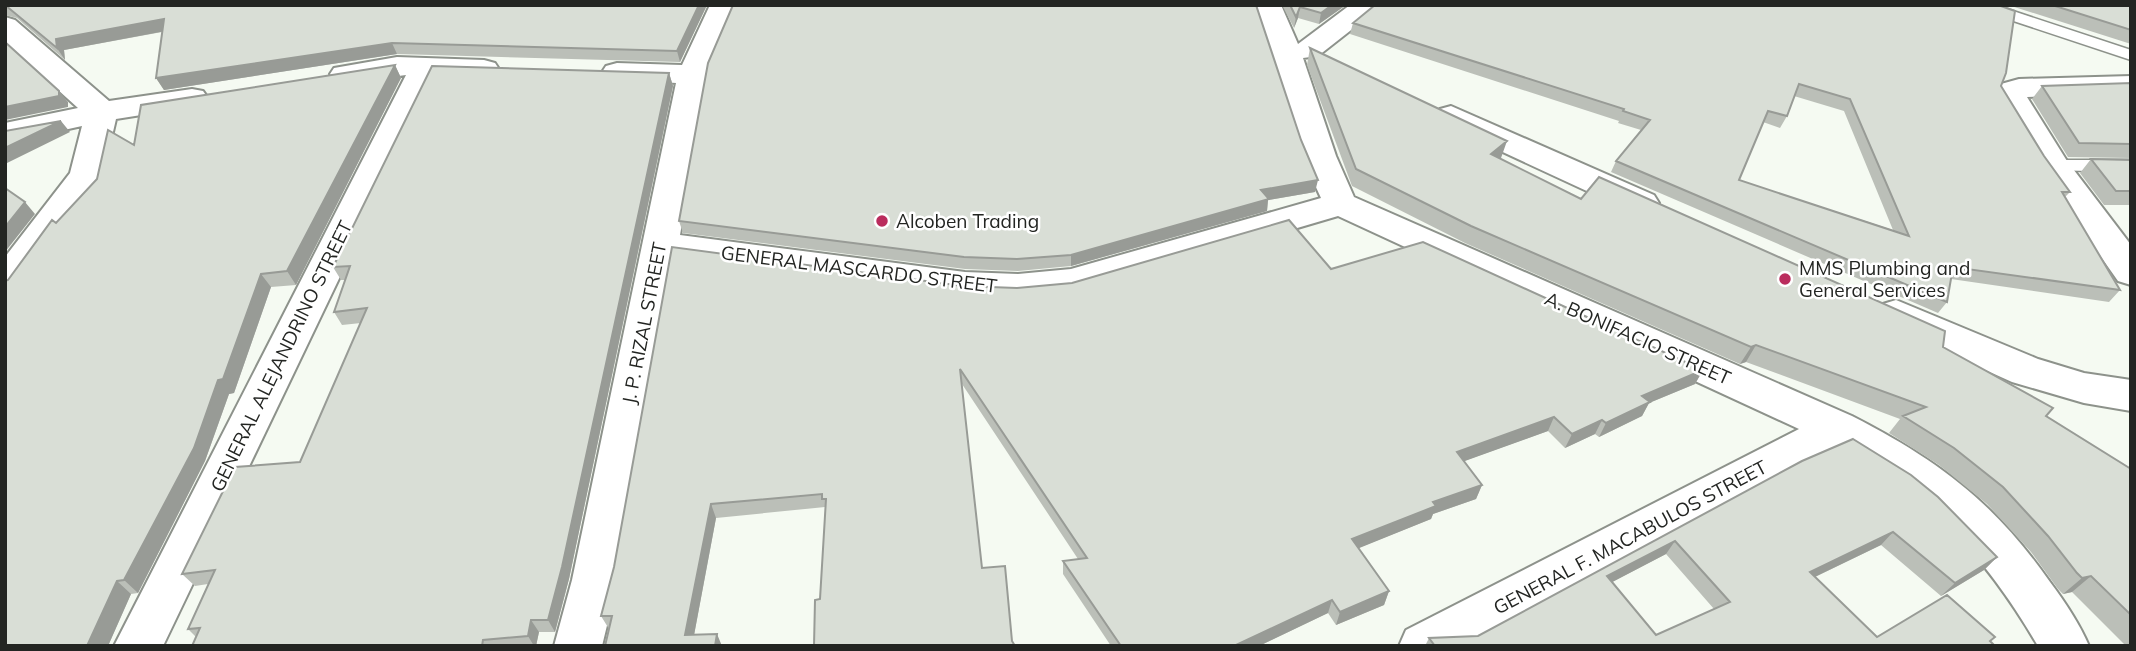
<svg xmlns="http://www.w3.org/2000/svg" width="2136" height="651" viewBox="0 0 2136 651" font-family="Mulish,sans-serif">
  <rect width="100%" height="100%" fill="#f5faf2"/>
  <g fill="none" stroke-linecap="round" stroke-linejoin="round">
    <defs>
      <path id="service" d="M1971,5H1995L2131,50V60L1974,8Z
        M2054,160H2131V172L2048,170L2045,166Z"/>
      <path id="minor" d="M710,5H738L708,74L680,235L965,272L1018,274L1071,269L1321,198C1291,137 1279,68 1253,5H1281L1298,44L1350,5H1383L1318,56L1303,58L1336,156L1354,197L1852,416C1938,460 1994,502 2050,582C2065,602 2079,623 2089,646H2038C1984,554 1931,498 1837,447L1470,646H1399L1406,630L1799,429L1338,216L1071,295L1018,300L965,298L675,258L618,580L602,646H554L572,580L676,83L606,78L602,72L606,66L617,63L682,65Z
        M5,17L15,20L109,101L192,89L203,91L208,98L203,105L192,107L116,119L103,175L18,292L5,296V257L70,173L82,126L5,143V123L78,108L5,42Z
        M397,57L484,60L495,63L499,69L495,75L484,78L436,76L163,646H114L406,75L345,83L334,80L330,74L334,68Z
        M2131,76V94L2027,97L2067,161L2131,245V285L2118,281L2037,166L1995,96L2001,84L2019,79Z
        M1451,106L1654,195L1659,203L1654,211L1642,214L1630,211L1440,123L1435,116L1440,109Z
        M1896,300L2038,359L2084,373L2131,380V411L2084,403L2012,382L1883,324L1877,314L1883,304Z"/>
    </defs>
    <use href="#service" stroke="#8d928b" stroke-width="3"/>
    <use href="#minor" stroke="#8d928b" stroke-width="4"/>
    <use href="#service" fill="#fff" fill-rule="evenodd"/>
    <use href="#minor" fill="#fff" fill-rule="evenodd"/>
  </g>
  <path fill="#bbbfb8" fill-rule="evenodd" d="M5,5H707L680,62L397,54L164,90L156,78L162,32L64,50L65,60L17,18L5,15Z
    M1282,5H1346L1319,24L1298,18L1294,28Z
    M2008,5H2131V44Z
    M1353,23L2001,86L2044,156L2070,192L2065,197L2120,290L2109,302L1951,279L1947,302L1938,313L1611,172L1616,161L1641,130L1618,123L1619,121L1350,34ZM1794,96L1844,111L1893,230L1739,180L1763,122L1780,128L1787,116Z
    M1310,48L1501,158L1500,159L1581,199L1943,347L2046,416L2131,469V646H2126L2072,592L2063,594L2058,589L2031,552L1987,504L1939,465L1889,433L1900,419L1746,362L1740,364L1465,243L1352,186L1307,65Z
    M395,65L401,78L296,285L271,287L234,393L229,394L205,461L138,593L131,594L108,646H5L8,280L56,223L134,145Z
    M669,73L673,86L569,579L555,632H539L536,646H192L196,637L188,629L208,584L195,586L182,574L300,462L361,323L342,325L334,312L345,280H341L333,267Z
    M2131,83V158L2068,157L2032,99L2042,86Z
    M2091,159L2131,160V205H2104L2080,173Z
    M1315,192L1268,200L1267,211L1071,266L1018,271L965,269L683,233L679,221Z
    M1331,269L1703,370L1695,384L1649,403L1642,416L1599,437L1595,434L1565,448L1548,431L1464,461L1482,485L1476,499L1433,514L1431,519L1358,548L1389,591L1384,605L1336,625L1328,613L1259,646H1111L1063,574V561L1078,559L962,384L820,599L825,510V507L716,518L694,635L722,646L609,629L601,616L614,567L963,286L1017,288Z
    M1802,461L1997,557L1984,570L1941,596L1881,545L1815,577L1877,637L1990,642L1995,646H1425L1429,638L1478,636ZM1666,554L1714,609L1656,635L1612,582Z"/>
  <path fill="#989b96" d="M699,5H707L680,62L677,51Z
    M1332,5H1346L1319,24L1321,13Z
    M1300,7L1298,18L1294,28L1296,17Z
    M164,19L171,30L64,50L65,60L57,48L56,39Z
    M392,43L397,54L164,90L156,78Z
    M395,65L401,78L296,285L287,271Z
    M669,73L673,86L569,579L555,632L548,620Z
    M59,91L68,102V107L5,120V107Z
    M61,121L70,132L5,164V148Z
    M1507,141L1501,158L1485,171L1491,154Z
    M1318,180L1315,192L1268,200L1267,211L1071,266V255L1261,190Z
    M25,202L35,214L5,252V227Z
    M261,274L271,287L234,393L229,394L205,461L138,593L124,580Z
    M1756,345L1746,362L1740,364L1751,347Z
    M1703,370L1695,384L1649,403L1642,416L1599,437L1606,423L1642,396Z
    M1554,417L1548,431L1451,466L1457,452Z
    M1602,420L1595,434L1565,448L1572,434Z
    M1482,485L1476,499L1433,514L1431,519L1347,553L1352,539L1433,502Z
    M711,504L716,518L692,646L685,635Z
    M1893,532L1881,545L1798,585L1810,572Z
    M1675,541L1666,554L1599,589L1607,576Z
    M1997,557L1984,570L1941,596L1955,583Z
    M2091,576L2072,592L2063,594L2082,578Z
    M117,581L131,594L108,646H87Z
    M1389,591L1384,605L1336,625L1340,612Z
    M1332,600L1328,613L1259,646H1234Z
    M531,620L539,632L536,646H534L528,636Z
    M717,634L722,646H715Z"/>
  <path fill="#d9ded6" stroke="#989b96" stroke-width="2" fill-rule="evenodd" d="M5,5H699L677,51L392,43L156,78L164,19L56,39L57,48Z
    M733,5H1256L1301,140L1318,180L1261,190L1269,199L1071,255L1017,259L964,257L679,221L708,63Z
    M1290,5H1332L1321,13L1300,7L1296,17Z
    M1375,5H1998L2015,11L2006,73L2001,86L2044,156L2070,192H2062L2120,290L1953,267L1947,302L1616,161L1650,120L1623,111L1624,109L1353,23ZM1799,84L1850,99L1909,236L1739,180L1768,111L1787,116Z
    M2052,5H2131V30Z
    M5,42L59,91V96L5,107Z
    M1310,48L1507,141L1491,154L1581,199L1599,177L1945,331L1943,347L2053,408L2046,416L2131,469V615L2091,576L2082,578L2077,573L2048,536L2003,487L1954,448L1903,416L1926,407L1756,345L1751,347L1471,226L1356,169Z
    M395,65L287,271L261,274L223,379L218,380L194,448L124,580L117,581L87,646H5V281L8,280L52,220L56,223L97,179L108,130L134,145L141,105Z
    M432,66L669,73L562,567L548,620H531L528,636L483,640L482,646H192L200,628L188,629L215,570L182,574L235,467L300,462L367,308L334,312L350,266L333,267Z
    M2131,83V144L2079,143L2042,86Z
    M61,121L5,148V131Z
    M2091,159L2131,160V191H2116Z
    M5,188L25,202L5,227Z
    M1289,220L1331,269L1423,242L1703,370L1642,396L1650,402L1606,423L1602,420L1572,434L1554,417L1457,452L1482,485L1433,502L1436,506L1352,539L1389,591L1340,612L1332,600L1234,646H1121L1063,561L1087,558L960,369L982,568L1005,566L1012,641L1015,646H814L815,600L820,599L826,499H822V494L711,504L685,635L717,634L715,646H605L612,616H601L614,567L672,247L963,286L1017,288L1072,283Z
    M1853,439L1911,475L1938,497L1997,557L1955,583L1893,532L1810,572L1877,637L1947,595L1995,637L1990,641L1995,646H1435L1429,638L1478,636L1802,461ZM1675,541L1730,602L1656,635L1607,576Z"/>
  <g fill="#ba2c5d" stroke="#fff" stroke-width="2.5">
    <circle cx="882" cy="221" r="7"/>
    <circle cx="1785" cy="279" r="7"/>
  </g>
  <g text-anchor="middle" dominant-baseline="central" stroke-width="5" stroke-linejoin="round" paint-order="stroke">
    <g font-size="19" fill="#232522" stroke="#fff" text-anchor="start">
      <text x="896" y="221">Alcoben Trading</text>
      <text x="1799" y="268">MMS Plumbing and<tspan x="1799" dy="22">General Services</tspan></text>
    </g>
    <g font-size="19" fill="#232522" stroke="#fff">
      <text transform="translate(859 269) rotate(7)">GENERAL MASCARDO STREET</text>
      <text transform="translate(644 323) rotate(-79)">J. P. RIZAL STREET</text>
      <text transform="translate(1638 338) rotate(24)">A. BONIFACIO STREET</text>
      <text transform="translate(281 356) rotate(-64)">GENERAL ALEJANDRINO STREET</text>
      <text transform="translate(1630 537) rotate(-28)">GENERAL F. MACABULOS STREET</text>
    </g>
  </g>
  <rect width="2136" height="651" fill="none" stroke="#232522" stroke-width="14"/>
</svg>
